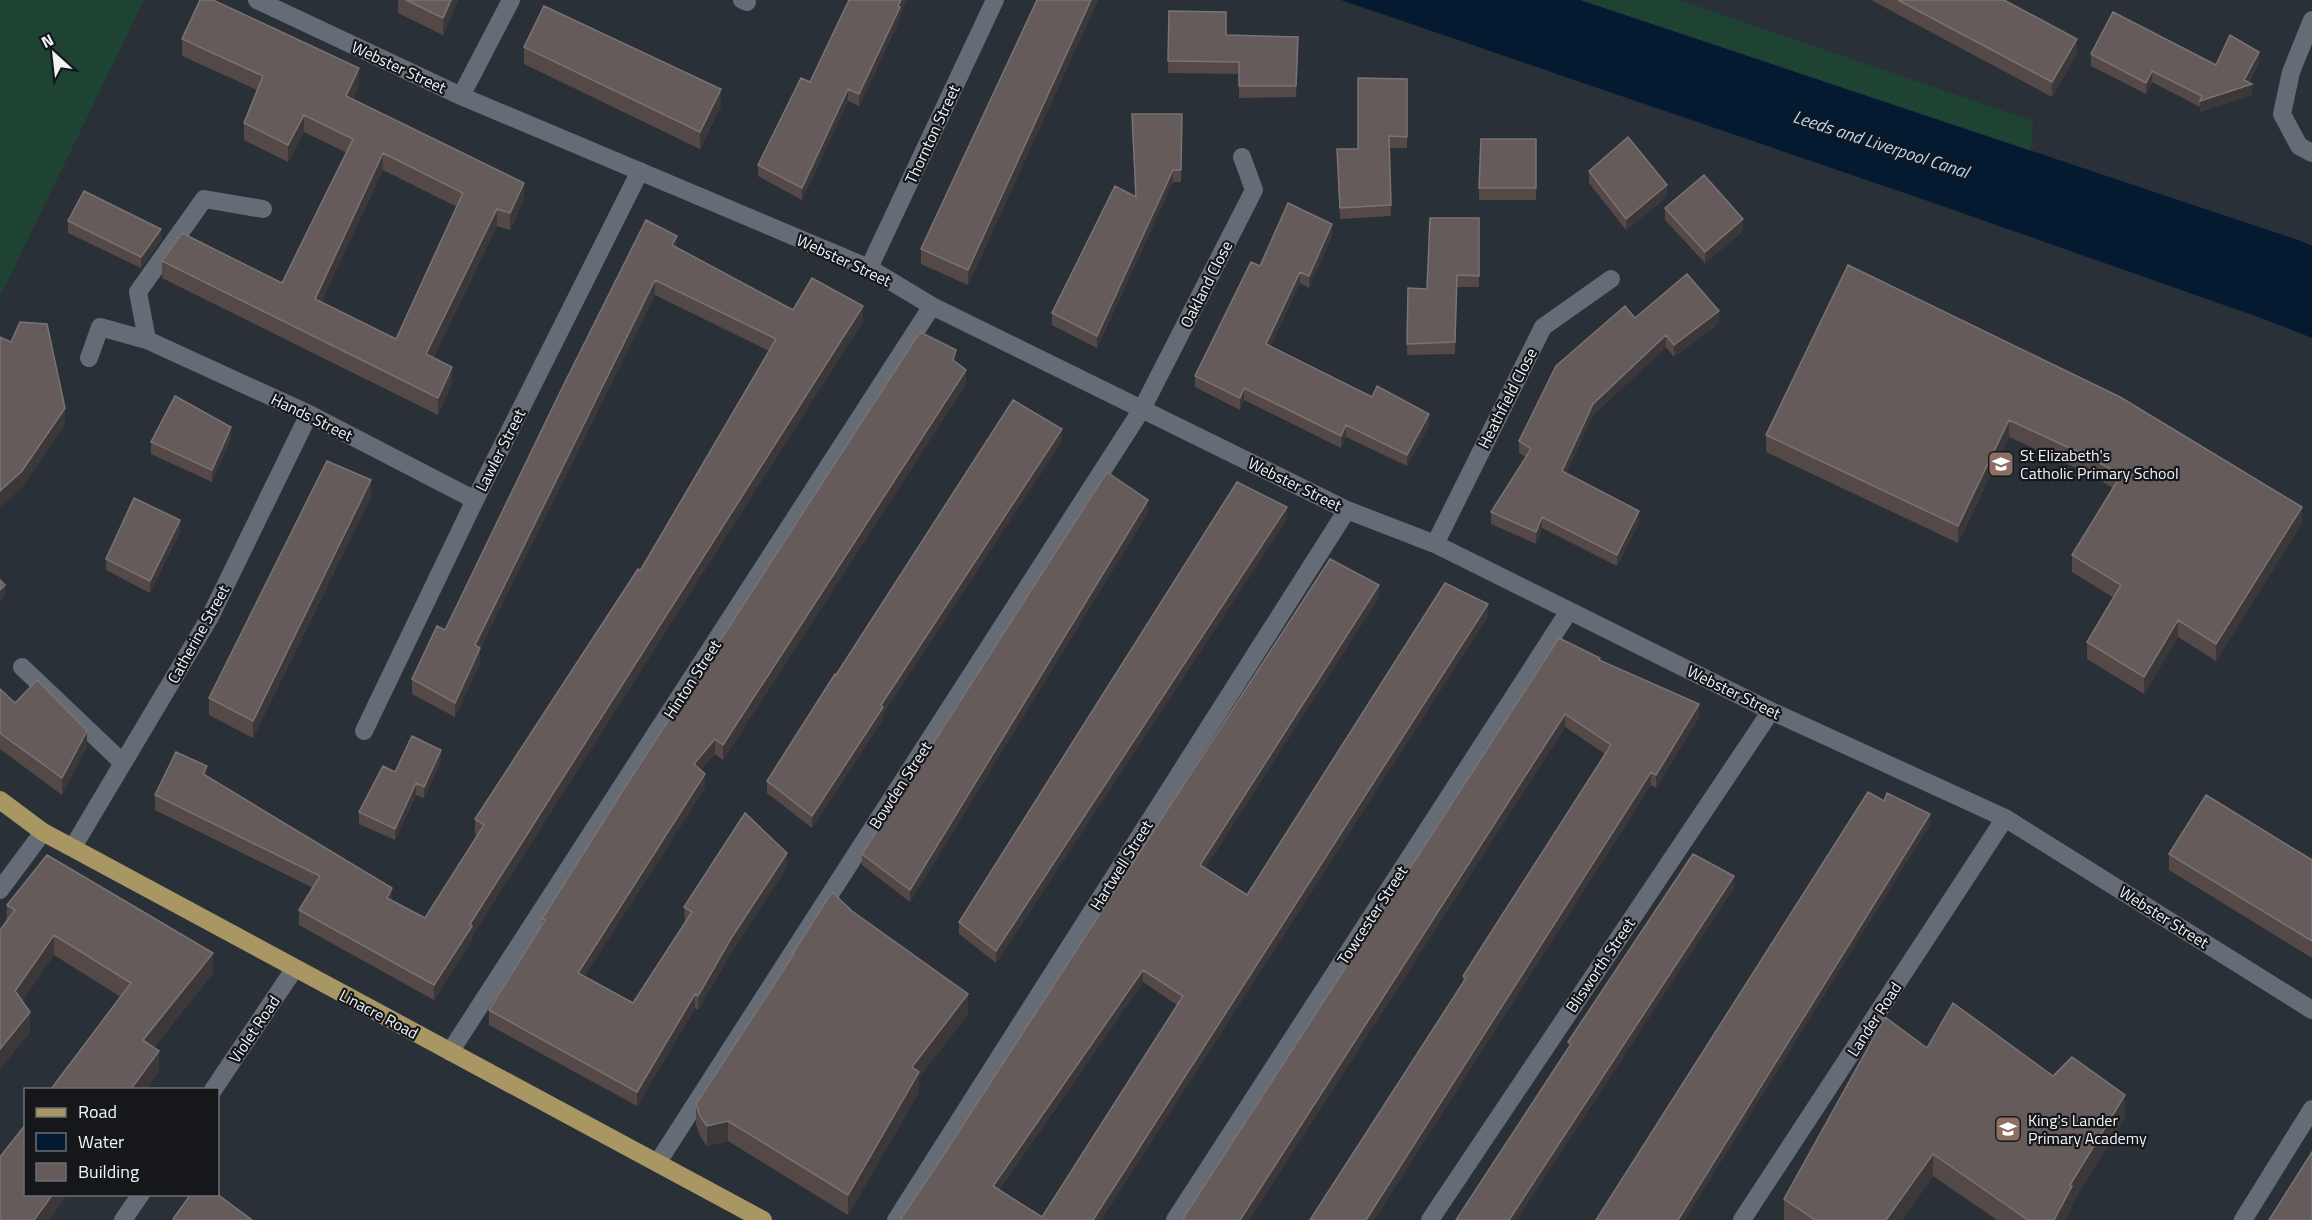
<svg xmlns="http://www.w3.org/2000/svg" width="2312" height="1220" viewBox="0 0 2312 1220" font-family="'Titillium Web',sans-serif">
  <rect width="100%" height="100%" fill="#293038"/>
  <path fill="#1e4333" d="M0,0H144L0,297Z
    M1580,0H1679L2033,121L2031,151Z"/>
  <path fill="#041a30" d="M1341,0H1580L2301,241L2312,246V338L2261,318L1928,201Z"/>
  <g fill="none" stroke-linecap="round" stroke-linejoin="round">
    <path stroke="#656c76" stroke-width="18" d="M257,0L461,96L869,268L932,306L1347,510L1435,544L1771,711L2005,818L2312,1010
      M742,0L747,2
      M2312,20L2291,72L2282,114L2299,146L2312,153
      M461,96L511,0
      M263,209L204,199L138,292L147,340L309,414L475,500
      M869,268L995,0
      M89,358L100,327L147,340
      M1435,544L1543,327L1611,279
      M22,667L123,763
      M364,731L475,500L640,171
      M73,847L210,617L309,414
      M0,890L43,832
      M450,1052L932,306
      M213,1090L295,968
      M658,1162L1142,409L1254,190L1242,157
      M123,1220L141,1194
      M896,1220L1347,510
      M1175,1220L1569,611
      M1430,1220L1771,711
      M1742,1220L2005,818
      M2243,1220L2312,1109"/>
    <path stroke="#a89762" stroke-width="18" d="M0,800L43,832L763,1220"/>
  </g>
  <path fill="#544946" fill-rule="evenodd" d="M398,0H458L443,35L398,13Z
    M849,0H907L900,14V19L859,106L848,101L802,200L758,176V165L810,82Z
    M1037,0H1098L968,285L921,264V249Z
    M1871,0H2004L2077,53L2052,97Z
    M1169,11L1226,35L1298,48L1296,97L1239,98V74L1168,73Z
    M182,39L359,85L353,99L524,200L510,230L497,226L433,358L452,384L438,415L162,278V261L282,283L347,153L304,132L288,162L244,140V123L257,90L182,56ZM383,170L457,207L396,339L321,302Z
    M524,47L721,106L700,149L524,64Z
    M2091,54L2216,65L2259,63L2249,82L2252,95L2200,112V107L2152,82L2146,94L2091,66Z
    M1407,79V148H1389L1391,216L1340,219L1337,149H1358Z
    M1132,114H1182L1181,182H1173L1097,348L1052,325V313L1135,197Z
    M1536,139V200H1479V188Z
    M1589,171L1667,197L1626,230L1589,183Z
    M1665,208L1743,231L1705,263L1665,220Z
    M1479,218V287H1457L1455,354L1407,355L1408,288L1427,289Z
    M68,221L161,240L141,268L68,233Z
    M1332,236L1309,288L1300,283L1270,347L1429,426L1407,466L1346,437L1341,448L1244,400L1240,410L1195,387V376L1260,266Z
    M677,248L793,310L863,321L472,936V940L434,1000L299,925V910L313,888L155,810V795L207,777L392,900L425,918L478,836L475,834V819L640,571L769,351L655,295L480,649V663L455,717L412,694V679L445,630L562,388Z
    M1848,265L2302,523L2216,661L2178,637L2144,694L2087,659V642L2114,598L2072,572V555L2113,488L2091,475L2009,437L1958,543L1766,452V435Z
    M1635,318L1719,323L1674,357L1666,347L1593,415L1566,473L1639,523L1617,566L1542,528L1536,544L1491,524V512L1526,457L1519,453V441Z
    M956,362L966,384L723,760L715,754L701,770L705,788L584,977L633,1003L685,922L684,907L787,867L732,951L698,1010L695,1008L637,1106L489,1025V1010L542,924V919Z
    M231,438L212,482L151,454V442Z
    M1062,441L883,714V719L812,828L767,793V781L836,675Z
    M371,497L253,738L209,715V698Z
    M1148,512L910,902L862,865V854Z
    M1287,519L996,963L959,934V922Z
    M180,532L150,593L106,570V559Z
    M1379,597L1205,868L1247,895L1488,616L1101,1220H900ZM1143,982L1177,1005L1042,1217L999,1190Z
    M1600,661L1699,717L1656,788L1651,785L1374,1220H1310L1463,983V976L1605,754L1565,727L1249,1220H1182Z
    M0,689L15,703L87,747L62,795L0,749Z
    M441,761L424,798L416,795L395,840L359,824V812L395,772Z
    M2169,854L2312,860V958L2169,870Z
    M7,905L213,973L154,1047L159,1072L146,1089H51L121,997L54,955L22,1001L30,1032L0,1069Z
    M852,911L968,1014L919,1077V1092L848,1215L728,1141L707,1146L700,1136L696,1124V1104L793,956V953Z
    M1927,1048L2053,1076L2125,1117L2072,1204V1208L2065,1220H1997L1933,1176L1902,1220H1784V1199Z"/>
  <path fill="#3c3739" d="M451,0H458L443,35V18Z
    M901,0H907L900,14V19L859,106V94Z
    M1091,0H1098L968,285V270Z
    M2077,39V53L2052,97V82Z
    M2259,52V63L2247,85L2252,84V95L2200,112V101L2244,80Z
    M359,68V85L346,113V96Z
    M2152,71V82L2146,94V83Z
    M721,89V106L700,149V132Z
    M848,89V101L802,200V188Z
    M304,115V132L288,162V145Z
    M383,153V170L315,316V299Z
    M1173,170V182L1097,348V336Z
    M524,183V200L510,230V213Z
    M1667,185V197L1626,230V219Z
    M497,209V226L426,371V354Z
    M1743,219V231L1705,263V252Z
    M1332,224V236L1309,288V276Z
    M161,229V240L141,268V257Z
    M677,236V250L672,245Z
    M1300,272V283L1266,356V344Z
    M655,280V295L480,649V663L455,717V703L475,645Z
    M863,306V321L472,936V940L434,1000V985L470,924Z
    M1719,311V323L1674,357V345Z
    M1666,335V347L1593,415L1562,483V471L1593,404Z
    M452,367V384L438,415V398Z
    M966,370V384L723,760V745Z
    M1244,388V400L1240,410V398Z
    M65,408V425L22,488L0,508V491Z
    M1429,414V426L1407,466V455Z
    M2009,420V437L1958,543V526Z
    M1346,425V437L1341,448V436Z
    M231,427V438L212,482V470Z
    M1062,429V441L883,714V719L812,828V816L881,705Z
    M371,480V497L253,738V721Z
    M1148,500V512L910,902V890Z
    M1287,507V519L996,963V951Z
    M2302,507V523L2216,661V644Z
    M1639,511V523L1617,566V555Z
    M1542,517V528L1536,544V532Z
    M180,520V532L150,593V581Z
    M5,585V596L0,602V590Z
    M1379,585V597L1200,877V865Z
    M1488,604V616L1101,1220H1093Z
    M2178,620V637L2144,694V677Z
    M1699,704V717L1656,788V775Z
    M1565,714V727L1249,1220H1240Z
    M87,731V747L62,795V778Z
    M715,739V754L694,778V764Z
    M441,750V761L424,798V787Z
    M207,766V781L203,774Z
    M1651,772V785L1374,1220H1366Z
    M705,774V788L578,987V973Z
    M416,783V795L395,840V829Z
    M1930,814V825L1685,1220H1678Z
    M787,853V867L732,951L698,1010V996L732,937Z
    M1734,876V888L1517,1220H1509Z
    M392,888V903L387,898Z
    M54,935V955L15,1012V991Z
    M213,953V973L143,1060V1040Z
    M1143,970V982L993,1198V1186Z
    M695,994V1008L637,1106V1092Z
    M968,994V1014L919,1077V1092L848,1215V1195L912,1067Z
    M30,1012V1032L0,1069V1049Z
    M159,1051V1072L146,1089H131Z
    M2125,1095V1117L2072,1204V1208L2065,1220H2054L2070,1185Z
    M728,1121V1141L707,1146V1126Z
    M1933,1154V1176L1902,1220H1886Z
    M53,1194H68L49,1220H34Z"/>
  <path fill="#655b5a" stroke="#7a7373" stroke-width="1.5" fill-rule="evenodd" d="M200,0H213L359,68L346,96L524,183L510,213L497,209L426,354L452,367L438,398L162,261L182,233L282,283L353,139L304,115L288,145L244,123L263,76L182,39ZM383,153L463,193L396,339L315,299Z
    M406,0H451L443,18Z
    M849,0H901L898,6L900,7L859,94L848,89L802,188L758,165L801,78L810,82Z
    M1037,0H1091L968,270L921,249Z
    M1898,0H2004L2077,39L2052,82Z
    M544,6L721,89L700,132L524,47Z
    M1169,11L1226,12V35L1298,37L1296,86H1239V62L1168,61Z
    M2113,12L2216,65L2230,35L2259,52L2244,80L2252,84L2200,101L2202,96L2152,71L2146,83L2091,54Z
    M1358,78L1407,79V137L1389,136L1391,205L1340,208L1337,149H1358Z
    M1132,114H1182L1181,170H1173L1097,336L1052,313L1115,186L1136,197Z
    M1628,137L1667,185L1626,219L1589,171Z
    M1481,139H1536V188H1479Z
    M1704,175L1743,219L1705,252L1665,208Z
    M84,191L161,229L141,257L68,221Z
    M1288,203L1332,224L1309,276L1300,272L1266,344L1372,397L1377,386L1429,414L1407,455L1346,425L1341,436L1244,388L1240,398L1195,376L1251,262L1260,266Z
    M1430,218H1479V276L1457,275L1455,342L1407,344L1408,288L1427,289Z
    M646,220L677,236L672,245L793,310L812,278L863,306L470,924L472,926L434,985L299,910L320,876L155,795L176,752L207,766L203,774L392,888L387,898L425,918L484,825L475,819L638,569L640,571L776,339L655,280L475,645L480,648L455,703L412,679L437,626L445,630L562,388Z
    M1848,265L2120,397L2302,507L2216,644L2178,620L2144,677L2087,642L2121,585L2072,555L2121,475L2091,458L2009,420L1958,526L1766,435Z
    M1687,274L1719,311L1674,345L1666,335L1593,404L1562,471L1639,511L1617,555L1542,517L1536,532L1491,512L1531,449L1519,441L1556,366L1625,306L1635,318Z
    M20,322L47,324L65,408L22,471L0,491V337L11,342Z
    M920,332L956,350L953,360L966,370L723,745L715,739L694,764L705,774L578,973L633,1003L692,912L684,907L745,813L787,853L732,937L698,996L695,994L637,1092L489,1010L545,920L542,919L620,795Z
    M175,396L231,427L212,470L151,442Z
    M1013,400L1062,429L881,705L883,707L812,816L767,781L835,674L836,675Z
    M327,461L371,480L253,721L209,698Z
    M1107,472L1148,500L910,890L862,854Z
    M1237,482L1287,507L996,951L959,922Z
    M134,498L180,520L150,581L106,559Z
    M1330,559L1379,585L1200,865L1247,895L1445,583L1488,604L1093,1220H900L939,1162ZM1143,970L1183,996L1042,1217L993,1186Z
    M0,580L5,585L0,590Z
    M1559,638L1600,658L1599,660L1699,704L1656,775L1651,772L1366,1220H1310L1466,978L1463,976L1611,745L1565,714L1240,1220H1182Z
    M37,680L87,731L62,778L0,733V689L15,703Z
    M412,736L441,750L424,787L416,783L395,829L359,812L383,766L395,772Z
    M1868,792L1884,801L1887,793L1930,814L1678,1220H1596Z
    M2206,795L2312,860V941L2169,854Z
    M1693,854L1734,876L1509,1220H1456L1571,1044L1568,1042Z
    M47,855L213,953L143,1040L159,1051L131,1089H51L131,983L54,935L15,991L30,1012L0,1049V930L15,910L7,905Z
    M832,892L852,911L968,994L912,1067L919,1072L848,1195L728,1121L707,1126L700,1116L696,1104L794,954L793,953Z
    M1953,1003L2053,1076L2072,1057L2125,1095L2070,1185L2072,1186L2054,1220H2028L1933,1154L1886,1220H1815L1784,1199L1885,1017L1927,1048Z
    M26,1124V1194H53L34,1220H0V1157Z
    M2312,1152V1220H2269Z
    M191,1194H217L252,1220H174L173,1219Z"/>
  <defs>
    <symbol id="school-square" viewBox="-11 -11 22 22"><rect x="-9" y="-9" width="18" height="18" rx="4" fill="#8d6e63" stroke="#15171b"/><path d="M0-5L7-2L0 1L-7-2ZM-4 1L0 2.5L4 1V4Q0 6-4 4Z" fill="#fff"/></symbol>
  </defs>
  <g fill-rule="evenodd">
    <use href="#school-square" x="1986" y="449" width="30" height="30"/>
    <use href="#school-square" x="1993" y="1114" width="30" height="30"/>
  </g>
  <g text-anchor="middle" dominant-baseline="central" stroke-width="4.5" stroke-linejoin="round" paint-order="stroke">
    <g font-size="16" fill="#f0f4f9" stroke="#15171b">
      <text transform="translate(399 67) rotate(25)">Webster Street</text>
      <text transform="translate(932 134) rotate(-65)">Thornton Street</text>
      <text transform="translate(844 260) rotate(25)">Webster Street</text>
      <text transform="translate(1206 284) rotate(-63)">Oakland Close</text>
      <text transform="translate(1507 398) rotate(-63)">Heathfield Close</text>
      <text transform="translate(312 417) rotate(26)">Hands Street</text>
      <text transform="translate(500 450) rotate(-63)">Lawler Street</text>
      <text transform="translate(1295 484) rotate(26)">Webster Street</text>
      <text transform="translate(198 634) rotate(-61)">Catherine Street</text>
      <text transform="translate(692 679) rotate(-57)">Hinton Street</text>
      <text transform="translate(1734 692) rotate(26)">Webster Street</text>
      <text transform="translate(900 785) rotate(-57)">Bowden Street</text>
      <text transform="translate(1121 865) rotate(-58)">Hartwell Street</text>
      <text transform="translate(1372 915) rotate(-57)">Towcester Street</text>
      <text transform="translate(2164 917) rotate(32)">Webster Street</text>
      <text transform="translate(1600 965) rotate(-56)">Blisworth Street</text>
      <text transform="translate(379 1014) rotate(28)">Linacre Road</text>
      <text transform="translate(1874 1019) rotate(-57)">Lander Road</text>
      <text transform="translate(254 1029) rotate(-56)">Violet Road</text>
    </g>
    <g font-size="16" fill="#f0f4f9" stroke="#15171b" text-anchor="start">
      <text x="2020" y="455">St Elizabeth's<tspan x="2020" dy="18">Catholic Primary School</tspan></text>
      <text x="2028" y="1120">King's Lander<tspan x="2028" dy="18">Primary Academy</tspan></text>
    </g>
    <g font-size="18" font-style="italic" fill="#b2d6fc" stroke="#15171b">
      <text transform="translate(1881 144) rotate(18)">Leeds and Liverpool Canal</text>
    </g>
  </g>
  <rect x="24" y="1088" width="195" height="108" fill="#15171b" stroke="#6d6f74" stroke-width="1.5"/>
  <rect x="36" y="1108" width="30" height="9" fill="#a89762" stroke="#6d6f74" stroke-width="1.5"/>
  <text x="78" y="1118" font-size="18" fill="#f0f4f9">Road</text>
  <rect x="36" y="1133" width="30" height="18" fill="#041a30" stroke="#6d6f74" stroke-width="1.5"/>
  <text x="78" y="1148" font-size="18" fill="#f0f4f9">Water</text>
  <rect x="36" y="1163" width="30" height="18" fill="#655b5a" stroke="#6d6f74" stroke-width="1.5"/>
  <text x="78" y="1178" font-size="18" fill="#f0f4f9">Building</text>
  <g transform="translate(54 54) rotate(333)" stroke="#15171b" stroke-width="4.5" paint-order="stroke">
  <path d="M0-4.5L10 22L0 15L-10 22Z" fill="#f0f4f9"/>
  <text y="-9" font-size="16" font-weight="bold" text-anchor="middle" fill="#f0f4f9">N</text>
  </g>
</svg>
